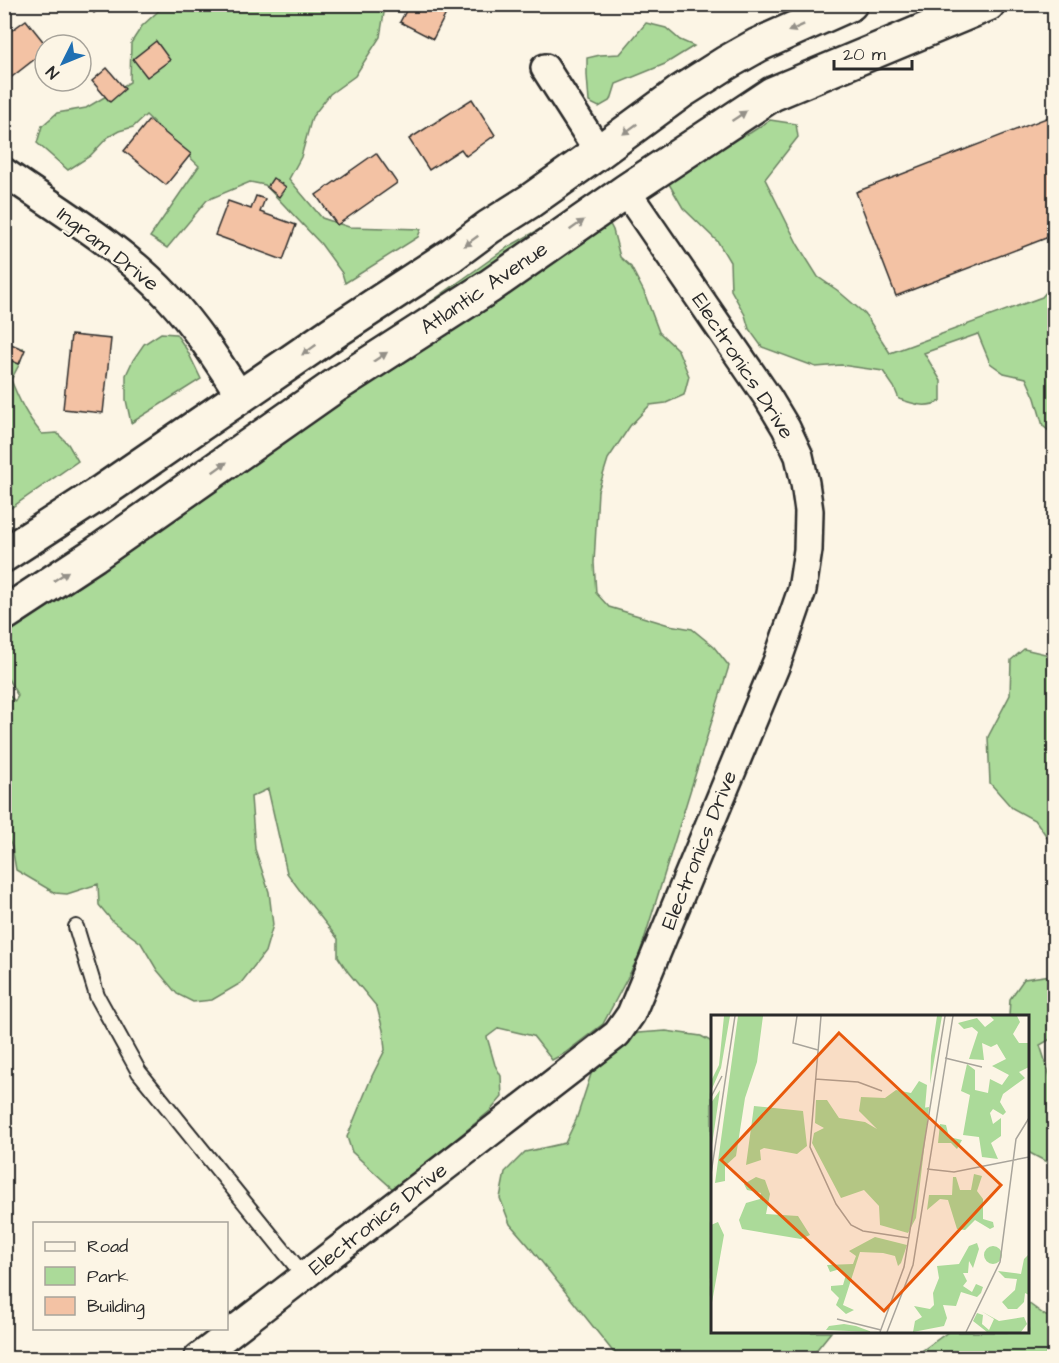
<svg xmlns="http://www.w3.org/2000/svg" width="1059" height="1363" viewBox="0 0 1059 1363" font-family="'Architects Daughter',sans-serif">
  <rect width="100%" height="100%" fill="#fcf5e5"/>
  <filter id="ink" filterUnits="userSpaceOnUse"><feTurbulence type="fractalNoise" baseFrequency=".0167" numOctaves="2"/><feDisplacementMap in="SourceGraphic" scale="12" xChannelSelector="R" yChannelSelector="G"/><feConvolveMatrix kernelMatrix="1 2 1 2 8 2 1 2 1" color-interpolation-filters="sRGB"/></filter>
  <g filter="url(#ink)">
    <path fill="#abda99" stroke="#6b8262" stroke-width="1.5" d="M165,5H377L384,13L380,37L355,76L330,94L312,117L301,157L289,179L322,218L349,227L421,229L418,237L345,283L342,273L321,244L265,185L250,182L207,200L167,248L150,237L199,166L146,115L133,127L119,131L108,137L90,156L68,170L37,143L42,126L57,113L86,108L130,82L131,43L142,26Z
      M646,23L666,28L680,40L694,46L665,64L616,84L611,100L599,107L589,102L587,75V58L600,55L620,54Z
      M770,120L796,124L798,137L765,179L798,245L818,277L837,290L865,314L890,353L1042,297L1054,283V319L1051,320L1050,352L1054,368V435L1043,426L1035,398L1026,378L1004,373L990,363L978,334L924,353L941,381V401C925,409 915,404 899,399L894,387L883,371L841,365L816,367L762,347L749,329L745,315L731,290L730,262L718,242L683,208L662,172L730,133L738,138L750,133Z
      M574,210L605,215L613,230L620,257L631,267L644,292L659,332L678,350L689,376L684,395L666,403L650,405L630,426L608,459L598,491L594,563L596,593L609,607L669,625L692,629L714,647L729,666L639,956L603,1024L565,1053L552,1060L533,1036L499,1028L487,1037L495,1065L501,1076L502,1097L490,1111L394,1190L352,1152L347,1137L372,1076L385,1050L383,1030L377,1007L348,972L338,957V939L304,896L287,873L268,789L251,797L255,849L269,892L273,925L265,952L241,983L212,1000L193,1002L177,994L157,970L141,943L113,922L99,905L98,884L67,894L55,893L16,870L12,847L5,833L4,691L15,701L18,696L5,674V612L283,407L508,247Z
      M161,333L176,334L187,350L201,379L131,423L126,400V375L133,360L144,344Z
      M23,348L20,363L11,380C20,402 26,415 42,434L57,433L68,444L78,461L5,512L4,451L7,435L4,425L5,352Z
      M1024,649L1054,656V847L1036,821L1012,808L990,783L988,737L1010,695L1011,660Z
      M1054,971V1037L1040,1045L1051,1079L1054,1083V1166L1028,1152V1016H1009L1010,999L1024,979L1051,975Z
      M666,1031L701,1036L712,1042V1332H831L810,1358H618L529,1246L510,1224L500,1198L505,1172L525,1152L565,1143L576,1120L593,1068L609,1049L638,1033Z
      M1028,1303L1046,1316H1054V1358H912L948,1332H1028Z"/>
    <path fill="#f3c2a4" stroke="#2b2b2b" stroke-width="1.5" d="M88,4H105L94,13Z
      M398,4H451L433,39L400,22L407,9Z
      M26,20L46,45L45,51L4,83V36Z
      M156,41L170,60L147,77L133,59Z
      M107,68L125,89L110,102L92,81Z
      M472,99L495,135L466,156L461,149L429,170L409,139Z
      M1054,115V235L896,296L856,192Z
      M149,120L191,154L166,185L124,151Z
      M376,153L397,183L337,225L316,195Z
      M273,178L286,187L279,197L267,187Z
      M256,196L265,199L260,212L296,225L283,260L215,235L228,201L251,209Z
      M71,335L111,339L103,413L63,409Z
      M11,344L25,350L19,364L5,358Z"/>
    <g fill="none" stroke-linecap="round" stroke-linejoin="round">
      <defs>
        <path id="service" d="M76,927L97,996L139,1072L304,1276"/>
        <path id="minor" d="M545,68L599,152
          M4,172C60,211 122,247 168,297C196,327 219,363 241,397
          M198,1358L617,1034L631,1014L777,662L802,590L808,550L809,511L805,483L799,456L786,428L768,398L626,191"/>
        <path id="secondary" d="M4,555L103,491L337,330L450,256L489,227L530,201L599,152L682,91L726,63L758,45L850,4
          M4,614L94,555L336,385L490,286L626,191L772,94L988,4"/>
      </defs>
      <use href="#service" stroke="#2b2b2b" stroke-width="18"/>
      <use href="#minor" stroke="#2b2b2b" stroke-width="32"/>
      <use href="#secondary" stroke="#2b2b2b" stroke-width="38"/>
      <use href="#service" stroke="#fcf5e5" stroke-width="14"/>
      <use href="#minor" stroke="#fcf5e5" stroke-width="27"/>
      <use href="#secondary" stroke="#fcf5e5" stroke-width="33"/>
    </g>
    <defs><path id="oneway-solid" d="M-6-.8H1V-3.2L6.5 0L1 3.2V.8H-6Z" transform="scale(1.5)"/></defs>
    <g fill="#949088">
      <use href="#oneway-solid" transform="translate(796 28) rotate(156)"/>
      <use href="#oneway-solid" transform="translate(739 116) rotate(-34)"/>
      <use href="#oneway-solid" transform="translate(630 129) rotate(144)"/>
      <use href="#oneway-solid" transform="translate(577 225) rotate(-35)"/>
      <use href="#oneway-solid" transform="translate(471 241) rotate(144)"/>
      <use href="#oneway-solid" transform="translate(309 350) rotate(145)"/>
      <use href="#oneway-solid" transform="translate(380 357) rotate(-33)"/>
      <use href="#oneway-solid" transform="translate(220 467) rotate(-35)"/>
      <use href="#oneway-solid" transform="translate(61 576) rotate(-33)"/>
    </g>
  </g>
  <g text-anchor="middle" dominant-baseline="central" stroke-width="4.5" stroke-linejoin="round" paint-order="stroke">
    <g font-size="21" fill="#2b2b2b" stroke="#fcf5e5">
      <text transform="translate(108 249) rotate(38)">Ingram Drive</text>
      <text transform="translate(484 288) rotate(-34)">Atlantic Avenue</text>
      <text transform="translate(743 366) rotate(57)">Electronics Drive</text>
      <text transform="translate(699 850) rotate(-68)">Electronics Drive</text>
      <text transform="translate(378 1219) rotate(-38)">Electronics Drive</text>
    </g>
  </g>
  <g transform="translate(711 1015)">
    <rect width="318" height="318" fill="#fcf5e5"/>
    <path d="M13,1H19L10,53L0,76V66L8,50ZM27,1H52L46,47L34,83L25,141L14,151V166L4,168ZM226,1H231L219,69L220,41ZM279,1H306L309,7L302,19L308,28H318V52L308,57L314,63L292,79L289,87L295,97L292,100L282,94L279,98L282,109L290,103V121L280,128L287,144L271,142L268,122L252,120L259,80L250,76L256,49L264,55V75L277,78L279,64L291,70L298,60L281,51L295,44L286,29L280,32L271,28L273,45L258,44L267,17L261,12L253,14L247,8L266,3L274,12L283,5ZM208,66L216,70L214,93L205,94L218,92L205,203L197,218L169,210L168,191L153,175L130,183L101,128L103,118L113,113L104,108L105,85H116L128,103L154,107L166,114L148,96L150,82L174,83L185,75L200,78ZM9,75L2,123L0,136V88ZM43,91L92,96L96,131L86,139L53,133L49,135L50,145L35,150ZM229,109L235,110L238,122L251,125L246,134L240,128H227ZM263,159L271,161L266,176L272,184V204L282,207L283,212L279,214L264,205L254,215L246,214L237,185L229,184L216,195L218,180H241L242,162H245L249,175H260ZM45,162L54,165L59,179L55,199L87,201L99,220L90,224L31,214L28,205L35,188L49,184L50,178L36,175L33,169ZM7,207L13,220L0,293V210ZM164,222L196,230L190,248L187,251L184,241L172,238L149,237L132,290L143,295L135,299L125,290L128,283L120,275V271L132,270L135,260L129,254L119,257L116,250L142,249L145,241L138,236ZM266,228L268,234L262,253L258,246L257,258H252L256,266L252,271L261,277L265,269L272,272L270,278L266,282L250,277L245,291L232,290L236,303L233,311L202,317L204,306L211,302L203,291L219,294L223,290L222,278L228,263L226,251L248,249L258,231ZM273 240a9 9 0 1 1 18 0a9 9 0 1 1-18 0ZM318,239V280L314,278L313,287L306,294H297L291,287L304,275L306,264L294,263L287,256L310,259L313,244ZM270,296L288,306L313,302L316,309L310,317H276L262,306L266,298L272,300L271,309L278,315L283,304ZM133,309L145,311L161,317L115,315L118,311Z" fill="#abda99"/>
    <path fill="none" stroke="#a8a49b" stroke-width="1.5" d="M86,1L82,28L107,35M110,1L99,132L125,189L140,210L152,216L198,223M234,43L271,52M104,64L147,67L171,76M0,82L11,61M216,154L243,157L318,142M0,159L24,1M126,304L170,315M169,317L193,252L234,1M176,317L202,250L242,1M255,317L289,247L305,124L318,103"/>
    <path fill="#e8590c" fill-opacity="0.15" stroke="#e8590c" stroke-width="3" d="M128,18L290,170L173,296L10,145Z"/>
    <rect width="318" height="318" fill="none" stroke="#2b2b2b" stroke-width="3"/>
  </g>
  <rect width="1059" height="1363" fill="none" stroke="#fcf5e5" stroke-width="24"/>
  <rect x="12" y="12" width="1035" height="1339" fill="none" stroke="#2b2b2b" stroke-width="2" filter="url(#ink)"/>
  <rect x="33" y="1222" width="195" height="108" fill="#fcf5e5" stroke="#a8a49b" stroke-width="1.5"/>
  <rect x="45" y="1242" width="30" height="9" fill="#fcf5e5" stroke="#a8a49b" stroke-width="1.5"/>
  <text x="87" y="1252" font-size="18" fill="#2b2b2b">Road</text>
  <rect x="45" y="1267" width="30" height="18" fill="#abda99" stroke="#a8a49b" stroke-width="1.5"/>
  <text x="87" y="1282" font-size="18" fill="#2b2b2b">Park</text>
  <rect x="45" y="1297" width="30" height="18" fill="#f3c2a4" stroke="#a8a49b" stroke-width="1.5"/>
  <text x="87" y="1312" font-size="18" fill="#2b2b2b">Building</text>
  <g transform="translate(63 63) rotate(227)"><circle r="28" fill="#fcf5e5" stroke="#a8a49b" stroke-width="1.5"/>
  <path d="M0-4.5L10 22L0 15L-10 22Z" fill="#1f6fb2"/>
  <text y="-9" font-size="16" font-weight="bold" text-anchor="middle" fill="#2b2b2b">N</text>
  </g>
  <path d="M834 60v9h78v-9" fill="none" stroke="#2b2b2b" stroke-width="3"/>
  <text x="843" y="60" font-size="18" fill="#2b2b2b" stroke="#fcf5e5" stroke-width="4.5" paint-order="stroke">20 m</text>
</svg>
